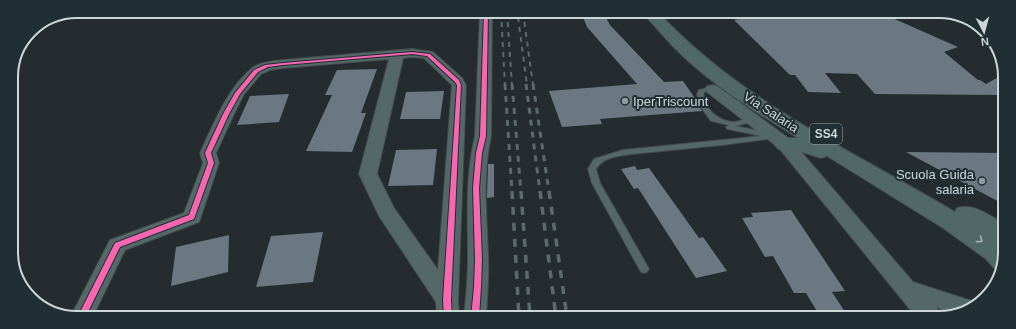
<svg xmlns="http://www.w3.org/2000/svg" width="1016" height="329" viewBox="0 0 1016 329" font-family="Helvetica,sans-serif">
  <rect width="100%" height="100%" fill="#242c2f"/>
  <path fill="#6b7882" d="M581,12H603L610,25L664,82L683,81L697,101L702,111L600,119L602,124L562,127L549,91L637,84L587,27Z
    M777,13H881L958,47L944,52L978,80H980L986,84L1004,74V95L875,94L857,74L825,73L841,93L808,92L795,75H790L734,20Z
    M377,69L361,113H366L352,152L306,151L332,95H325L337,70Z
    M444,91L440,119H400L406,92Z
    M289,94L279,122L237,125L250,96Z
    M437,149L433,185L388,186L396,150Z
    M906,152L1003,153V204Z
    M488,164H494V197L487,198Z
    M635,166L637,170L649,168L699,238L703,237L727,271L696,278L638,188L634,189L621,169Z
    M791,210L845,291L832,292L849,318H821L806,293H794L773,256L765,257L742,218L753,217L751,213Z
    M323,232L313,282L256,287L271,236Z
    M229,235L228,272L171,286L176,247Z"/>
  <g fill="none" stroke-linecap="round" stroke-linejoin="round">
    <defs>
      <path id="service" d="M712,87L714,88V90L704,92C701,108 720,122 735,122C740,121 747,118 753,117H756L757,119L756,121L735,126L775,134L779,136L775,138L722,145L632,154C619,156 603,157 596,169L600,183L649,269L647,272L644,273L641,272L592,183L588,169L594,159L623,150L762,136L727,129L726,127L729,125L711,121L700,106L697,94L699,90Z"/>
      <path id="minor" d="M480,12H492L491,136C482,177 487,217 488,258C489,278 487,297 486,317H464C466,297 468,278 468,258C468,217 465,177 475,136Z
        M412,49L433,52L462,78L466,85L458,300L459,317H437L436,302L379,216L359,174L389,59L283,68L270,70L261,74L244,94L234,114L216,153L219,163L199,222L125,250L93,316H71L110,240L184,213L203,163L200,153C213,125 227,89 251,69C259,62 273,61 283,60ZM412,57L424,58L452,85L438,270L394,208L377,174L403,58Z
        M712,85L717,86L791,140L913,282L975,302L976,305L954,314L936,307L942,318H917L779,148L707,92L705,89L707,86Z"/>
      <path id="primary" d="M644,12L659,13C740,101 853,151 955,212L957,208C974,203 988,215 1003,223L1002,271L994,268L986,259L943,228L827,156L821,158L799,151L778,149L774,144L778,139L785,138H798C749,108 697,76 659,31C654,25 647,19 644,12Z"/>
    </defs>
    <use href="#service" stroke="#434a4d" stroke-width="2"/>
    <use href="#minor" stroke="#434a4d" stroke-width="2"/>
    <use href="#primary" stroke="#434a4d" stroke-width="2"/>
    <use href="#service" fill="#556868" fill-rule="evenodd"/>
    <use href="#minor" fill="#556868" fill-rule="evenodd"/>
    <use href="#primary" fill="#516868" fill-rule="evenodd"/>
    <path stroke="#5c6a6a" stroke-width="2" stroke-dasharray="5 5" stroke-linecap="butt" d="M501,12L505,85
      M507,12L512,85
      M523,12L533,85
      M518,17L527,85"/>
    <path stroke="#5c6a6a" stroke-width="3" stroke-dasharray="6 6" stroke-linecap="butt" d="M505,84L512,192
      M512,84L521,192
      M526,84L540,192
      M533,84L549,192"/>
    <path stroke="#5c6a6a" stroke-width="3.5" stroke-dasharray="8 8" stroke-linecap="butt" d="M512,191L519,317
      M521,191L530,317
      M540,191L556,317
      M549,191L567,317"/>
    <defs>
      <path id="cycleway" d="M484,12H488L486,136L482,153L479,188L482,259L481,287L479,317H471L474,287L475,259L473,188L476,153L480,136Z
        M412,52L430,54L459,80L461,85L451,300L452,317H444L443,300L457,85L455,82L427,56L412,54L283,65L268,67L258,72L240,94L229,114L211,153L214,163L194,219L120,247L86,316H78L115,243L189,215L208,163L205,153L223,114L235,93L254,70L265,65L283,63Z"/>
    </defs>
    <use href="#cycleway" stroke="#1f2f33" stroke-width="2"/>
    <use href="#cycleway" fill="#f766af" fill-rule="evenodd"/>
  </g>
  <defs><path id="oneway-chevron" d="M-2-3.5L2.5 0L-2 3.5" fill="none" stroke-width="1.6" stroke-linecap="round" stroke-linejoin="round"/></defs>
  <use stroke="#a2b0b1" href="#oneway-chevron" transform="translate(980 240) rotate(37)"/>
  <g fill="#929a9e" stroke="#1f2f33" stroke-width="1.5">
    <circle cx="625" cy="101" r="4"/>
    <circle cx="982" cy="181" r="4"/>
  </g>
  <g text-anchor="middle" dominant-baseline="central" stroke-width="4" stroke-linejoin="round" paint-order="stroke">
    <rect fill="#1f2f33" stroke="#99a4a7" stroke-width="1" x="810" y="124" width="32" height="20" rx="3"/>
    <g font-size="12" font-weight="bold" fill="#cdd6d9">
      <text x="826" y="134">SS4</text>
    </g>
    <g font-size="13" fill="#cdd6d9" stroke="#1f2f33" text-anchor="start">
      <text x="633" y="101">IperTriscount</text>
      <text x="974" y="174" text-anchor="end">Scuola Guida<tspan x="974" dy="15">salaria</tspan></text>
    </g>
    <g font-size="13" fill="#cdd6d9" stroke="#1f2f33">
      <text transform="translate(771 112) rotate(33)">Via Salaria</text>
    </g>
  </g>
  <path d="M0 0H1016V329H0ZM77 18H939A59 59 0 0 1 998 77V252A59 59 0 0 1 939 311H77A59 59 0 0 1 18 252V77A59 59 0 0 1 77 18Z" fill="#1f2f33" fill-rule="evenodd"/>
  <path fill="none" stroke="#cdd6d9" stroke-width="2" d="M77 18H939A59 59 0 0 1 998 77V252A59 59 0 0 1 939 311H77A59 59 0 0 1 18 252V77A59 59 0 0 1 77 18Z"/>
  <g transform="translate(984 32) rotate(174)" stroke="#1f2f33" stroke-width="3" paint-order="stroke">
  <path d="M0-3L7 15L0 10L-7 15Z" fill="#cdd6d9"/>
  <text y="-6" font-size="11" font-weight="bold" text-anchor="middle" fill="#cdd6d9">N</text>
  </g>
</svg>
